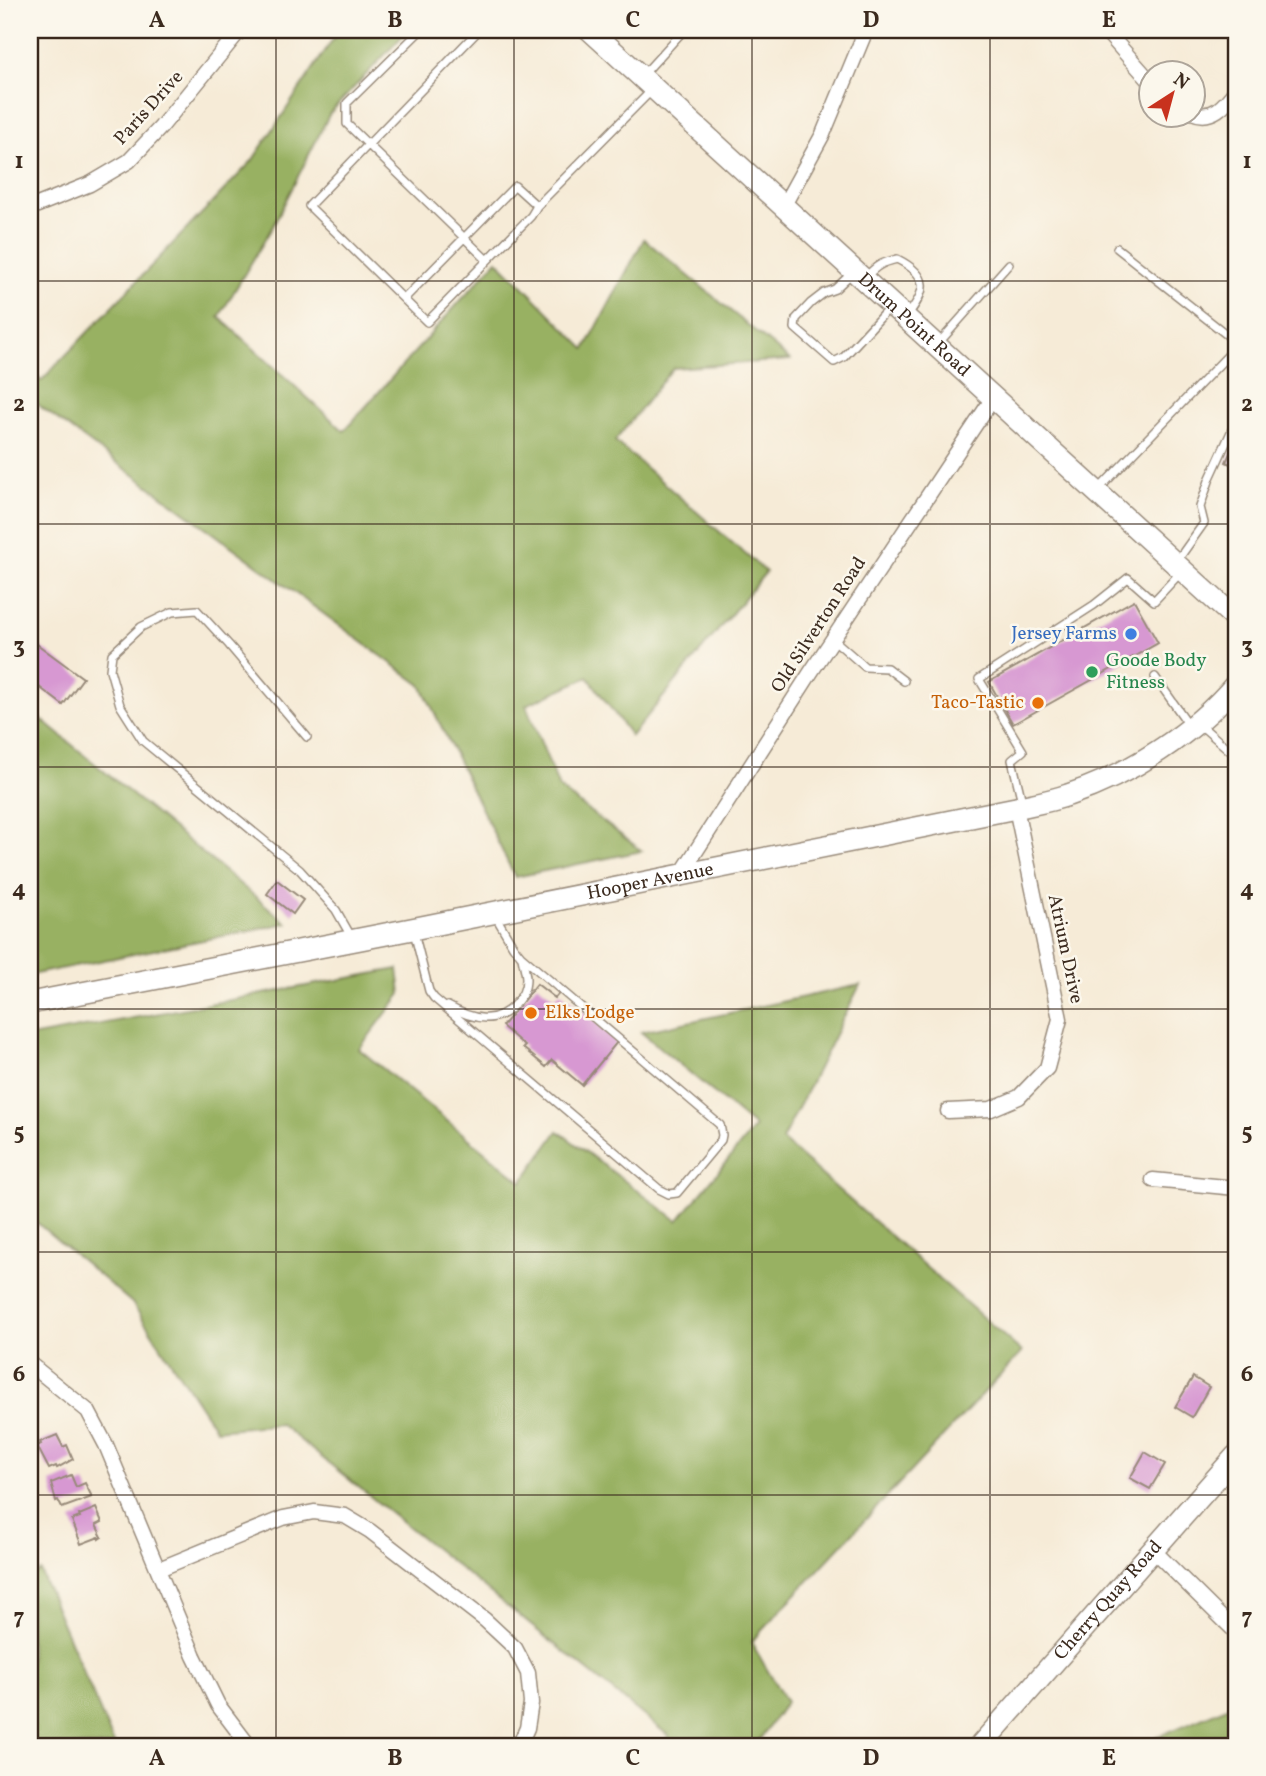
<svg xmlns="http://www.w3.org/2000/svg" width="1266" height="1776" viewBox="0 0 1266 1776" font-family="Vollkorn,serif">
  <rect width="100%" height="100%" fill="#fbf7ec"/>
  <filter id="ink" filterUnits="userSpaceOnUse"><feTurbulence type="fractalNoise" baseFrequency=".0143" numOctaves="2"/><feDisplacementMap in="SourceGraphic" scale="14" xChannelSelector="R" yChannelSelector="G"/><feConvolveMatrix kernelMatrix="1 2 1 2 8 2 1 2 1" color-interpolation-filters="sRGB"/></filter>
  <filter id="wash" filterUnits="userSpaceOnUse"><feTurbulence type="fractalNoise" baseFrequency=".00686" numOctaves="4" result="noise"/><feDisplacementMap in="SourceGraphic" scale="28" xChannelSelector="R" yChannelSelector="G"/><feGaussianBlur stdDeviation="1.57" result="paint"/><feColorMatrix in="noise" values="0 0 0 0 0 0 0 0 0 0 0 0 0 0 0 0 0 1.4 0 .05"/><feComposite in="paint" operator="in"/></filter>
  <g filter="url(#wash)">
    <rect width="100%" height="100%" fill="#f6ebd7"/>
    <path fill="#98b162" stroke="#6a6e40" stroke-width="2" d="M339,30H408L330,113L273,226L219,317L344,431L497,260L585,349L644,239L790,360L673,368L615,441L766,572L631,736L588,677L526,705L559,788L642,851L515,877L421,685L30,399V371L41,381L252,161Z
      M30,710L287,923L30,975Z
      M398,969L401,994L359,1049L522,1182L558,1131L678,1221L755,1127L641,1032L860,985L782,1140L1022,1352L751,1642L786,1702L755,1746H661L669,1736L280,1424L216,1430L132,1303L30,1217V1037Z
      M40,1571L115,1746H30V1578Z
      M1236,1703V1746H1147L1152,1739Z"/>
    <g id="blocks">
      <path fill="#d798d2" d="M1236,440V467L1226,462Z
        M1134,600L1158,643L1013,724L989,682Z
        M30,639L83,678L63,705L30,680Z
        M277,880L303,900L293,914L267,894Z
        M537,984L555,998L560,992L618,1041L582,1085L552,1060L546,1067L523,1048L525,1046L502,1026Z
        M1193,1377L1209,1387L1192,1417L1175,1407Z
        M57,1435L63,1447L67,1445L73,1459L57,1468L56,1466L49,1469L37,1446L41,1444L40,1442Z
        M1145,1452L1165,1464L1150,1489L1130,1478Z
        M71,1475L76,1487L85,1483L92,1497L62,1508L58,1500L56,1501L51,1483Z
        M96,1508L102,1522L96,1525L102,1537L99,1539V1537L81,1544L72,1520L80,1517L79,1515Z"/>
    </g>
  </g>
  <g filter="url(#ink)">
    <use href="#blocks" fill-opacity="0" stroke="#988a7a" stroke-width="2"/>
    <g fill="none" stroke-linecap="round" stroke-linejoin="round">
      <defs>
        <path id="lane" d="M421,30L347,103V124L487,260
          M479,30L309,206L427,322L531,216L537,206L651,91
          M642,76L684,30
          M1117,248L1236,342
          M852,273L835,289L824,293L811,303L796,319L795,328L834,362L844,357L889,308
          M865,278C877,265 881,263 897,259C931,276 927,291 906,317
          M404,299L515,186L537,206
          M937,345L1009,264
          M1099,489L1236,347
          M1177,561L1204,523L1200,507L1210,478L1236,421
          M833,639L865,667L887,668L904,681
          M1155,677L1189,725
          M1198,723L1236,756
          M307,737L229,645L197,610L172,612L141,627L112,654L110,670L120,705L143,741L300,870L336,910L352,938
          M1023,806L1012,760L1023,751L979,679L1094,605L1128,578L1154,601L1182,571
          M414,932L429,991L434,998L659,1189L669,1194L677,1193L721,1140L722,1135L720,1125L521,956L513,946L496,917
          M448,1006C471,1019 496,1026 515,1004C522,996 526,990 526,979C526,972 523,964 522,957"/>
        <path id="street" d="M1105,30L1150,81
          M1192,112C1212,121 1225,105 1236,90
          M784,205L823,134L866,30
          M30,208L90,184L129,161L161,127L240,30
          M680,876L811,672L993,398
          M948,1111L991,1109L1019,1097L1047,1068L1060,1019L1016,808
          M1153,1180L1236,1188
          M30,1364L88,1411L106,1445L194,1656L218,1705L249,1746
          M1153,1550L1236,1632
          M159,1569L283,1518L314,1512L345,1516L370,1531L485,1620L515,1648L528,1673L531,1703L527,1728L519,1746"/>
        <g id="secondary">
          <path id="s1" d="M590,30L1236,619"/>
          <path id="s2" d="M30,1003C359,940 688,875 1016,808C1033,804 1051,801 1068,795C1129,775 1195,733 1236,684"/>
          <path id="s3" d="M980,1746L1236,1456"/>
        </g>
      </defs>
      <use href="#lane" stroke="#988a7a" stroke-width="10"/>
      <use href="#street" stroke="#988a7a" stroke-width="17"/>
      <use href="#secondary" stroke="#988a7a" stroke-width="24"/>
      <use href="#lane" stroke="#fff" stroke-width="7"/>
      <use href="#street" stroke="#fff" stroke-width="14"/>
      <use href="#secondary" stroke="#fff" stroke-width="21"/>
    </g>
  </g>
  <path fill="none" stroke="#3b2a1e" stroke-width="2" stroke-opacity="0.55" d="M276,30V1746M514,30V1746M752,30V1746M990,30V1746M30,281H1236M30,524H1236M30,767H1236M30,1009H1236M30,1252H1236M30,1495H1236"/>
  <circle fill="#3f7fe0" stroke="#fbf7ec" stroke-width="2.5" cx="1131" cy="634" r="7"/>
  <circle fill="#2e9e5b" stroke="#fbf7ec" stroke-width="2.5" cx="1092" cy="672" r="7"/>
  <g fill="#e8710a" stroke="#fbf7ec" stroke-width="2.5">
    <circle cx="1038" cy="703" r="7"/>
    <circle cx="531" cy="1013" r="7"/>
  </g>
  <g text-anchor="middle" dominant-baseline="central" stroke-width="5" stroke-linejoin="round" paint-order="stroke">
    <g font-size="19" fill="#3b2a1e" stroke="#fbf7ec">
      <text transform="translate(149 108) rotate(-48)">Paris Drive</text>
      <text stroke="none"><textPath href="#s1" startOffset="438">Drum Point Road</textPath></text>
      <text transform="translate(819 625) rotate(-57)">Old Silverton Road</text>
      <text stroke="none"><textPath href="#s2" startOffset="632">Hooper Avenue</textPath></text>
      <text transform="translate(1065 949) rotate(78)">Atrium Drive</text>
      <text stroke="none"><textPath href="#s3" startOffset="194">Cherry Quay Road</textPath></text>
    </g>
    <g font-size="19" fill="#366cbe" stroke="#fbf7ec" text-anchor="end">
      <text x="1117" y="634">Jersey Farms</text>
    </g>
    <g font-size="19" fill="#27864d" stroke="#fbf7ec" text-anchor="start">
      <text x="1106" y="661">Goode Body<tspan x="1106" dy="22">Fitness</tspan></text>
    </g>
    <g font-size="19" fill="#c56008" stroke="#fbf7ec" text-anchor="end">
      <text x="1024" y="703">Taco-Tastic</text>
      <text x="545" y="1013" text-anchor="start">Elks Lodge</text>
    </g>
  </g>
  <rect width="1266" height="1776" fill="none" stroke="#fbf7ec" stroke-width="77"/>
  <g transform="translate(1172 94) rotate(36)"><circle r="33" fill="#fbf7ec" stroke="#aea59a" stroke-width="2"/>
  <path d="M0-5L12 26L0 18L-12 26Z" fill="#c8321e"/>
  <text y="-10" font-size="19" font-weight="bold" text-anchor="middle" fill="#3b2a1e">N</text>
  </g>
  <rect x="38" y="38" width="1190" height="1700" fill="none" stroke="#3b2a1e" stroke-width="2.5"/>
  <g font-size="23" text-anchor="middle" font-weight="bold" fill="#3b2a1e">
    <text x="157" y="27">A</text>
    <text x="395" y="27">B</text>
    <text x="633" y="27">C</text>
    <text x="871" y="27">D</text>
    <text x="1109" y="27">E</text>
    <text x="19" y="168">1</text>
    <text x="1247" y="168">1</text>
    <text x="19" y="411">2</text>
    <text x="1247" y="411">2</text>
    <text x="19" y="653">3</text>
    <text x="1247" y="653">3</text>
    <text x="19" y="896">4</text>
    <text x="1247" y="896">4</text>
    <text x="19" y="1139">5</text>
    <text x="1247" y="1139">5</text>
    <text x="19" y="1381">6</text>
    <text x="1247" y="1381">6</text>
    <text x="19" y="1624">7</text>
    <text x="1247" y="1624">7</text>
    <text x="157" y="1765">A</text>
    <text x="395" y="1765">B</text>
    <text x="633" y="1765">C</text>
    <text x="871" y="1765">D</text>
    <text x="1109" y="1765">E</text>
  </g>
</svg>
